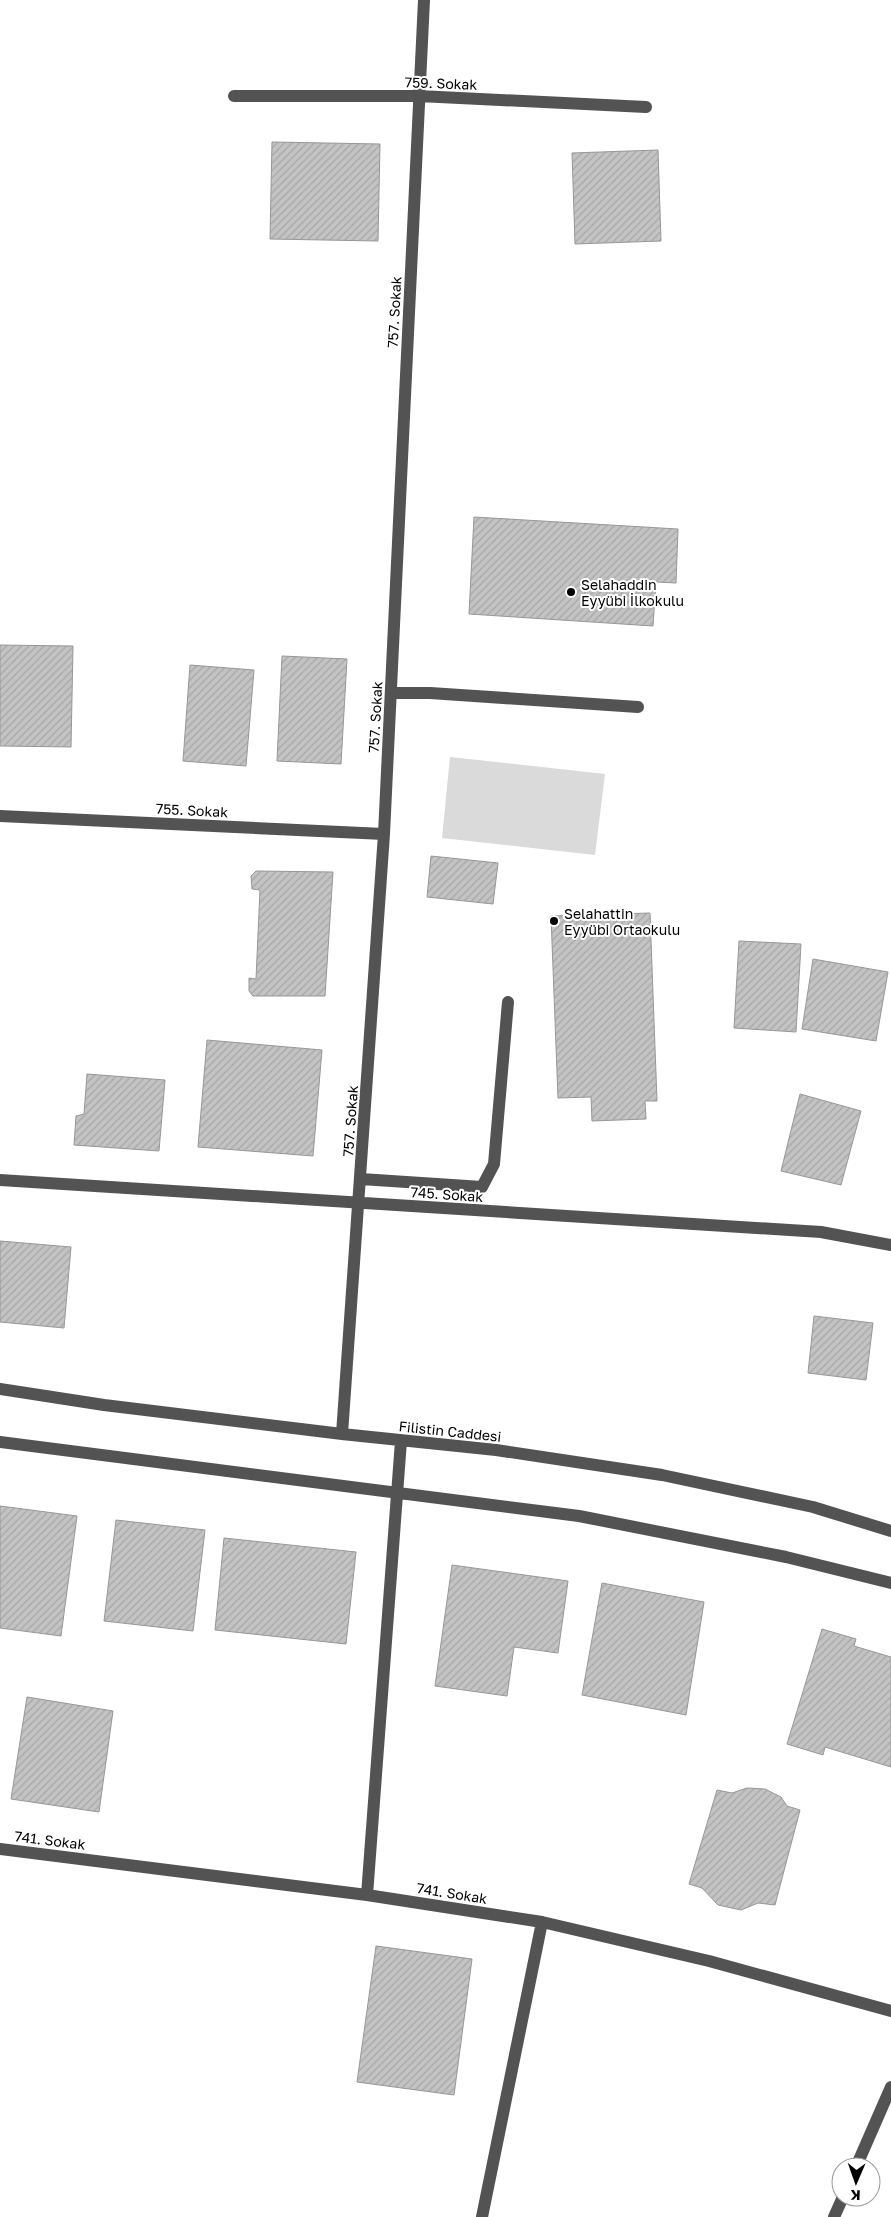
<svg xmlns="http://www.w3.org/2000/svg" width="891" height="2217" viewBox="0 0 891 2217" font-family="'Golos Text',sans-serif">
  <defs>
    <pattern id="building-hatch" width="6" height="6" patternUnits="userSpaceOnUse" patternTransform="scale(1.25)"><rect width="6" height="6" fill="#c3c3c3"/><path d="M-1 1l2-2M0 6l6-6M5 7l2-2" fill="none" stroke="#a6a6a6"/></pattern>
  </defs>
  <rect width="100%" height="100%" fill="#fff"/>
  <path fill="#dadada" d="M450,757L605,774L595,855L442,838Z"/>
  <path fill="url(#building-hatch)" stroke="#979797" d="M272,142L380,144L378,241L270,239Z
    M658,150L661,241L575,244L572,153Z
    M474,517L678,529L676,583L656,582L653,626L469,614Z
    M0,645L73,646L71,747L0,746Z
    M282,656L347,659L341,764L277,761Z
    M190,665L254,670L246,766L183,761Z
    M431,856L498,863L493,904L427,897Z
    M256,871L333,872L325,996H253L249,991V978L256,979L260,890L252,889L251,876Z
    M650,913L657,1101H645L646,1119L592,1121L591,1097L558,1098L551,916Z
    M739,941L801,944L796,1032L734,1028Z
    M813,959L888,972L876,1041L802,1029Z
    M207,1040L322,1050L313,1156L198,1147Z
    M87,1074L165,1080L159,1151L74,1145L76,1116L84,1114Z
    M800,1094L861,1111L841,1185L781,1171Z
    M0,1241L71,1247L64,1328L0,1322Z
    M814,1316L873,1323L866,1380L808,1373Z
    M0,1506L77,1516L61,1636L0,1628Z
    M116,1520L205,1530L193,1631L104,1621Z
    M224,1538L356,1552L346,1644L215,1630Z
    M452,1565L568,1581L558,1653L514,1647L507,1696L435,1686Z
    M602,1583L704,1602L686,1715L582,1695Z
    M822,1629L856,1639L854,1646L891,1657V1767L825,1747L823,1755L787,1744Z
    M27,1697L113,1711L99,1812L11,1799Z
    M747,1788L765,1789L781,1797L787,1806L800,1810L775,1905L758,1903L741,1910L718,1905L702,1888L689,1884L717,1790L732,1793Z
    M376,1946L472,1959L454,2095L357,2082Z"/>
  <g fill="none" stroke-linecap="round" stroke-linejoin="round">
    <path stroke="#535353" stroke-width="12" d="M234,96H419L646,107
      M391,693H430L638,707
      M0,816L384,834
      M361,1179L482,1187L494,1164L508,1002
      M0,1180L821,1232L891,1245
      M0,1389L104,1405L342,1434L496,1450L662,1475L813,1507L891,1531
      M342,1434L384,834L424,0
      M0,1442L579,1516L786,1557L891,1583
      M0,1849L367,1895L542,1922L709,1961L891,2011
      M367,1895L401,1441
      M856,2167L891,2087
      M482,2217L542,1922
      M834,2217L843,2197"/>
  </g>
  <g fill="#000" stroke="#fff" stroke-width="2">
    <circle cx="571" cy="592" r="5"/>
    <circle cx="554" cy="921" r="5"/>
  </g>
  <g text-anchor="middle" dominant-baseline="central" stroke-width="4" stroke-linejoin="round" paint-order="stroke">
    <g font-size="14" fill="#000" stroke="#fff">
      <text transform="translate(441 83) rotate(2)">759. Sokak</text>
      <text transform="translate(394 312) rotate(-87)">757. Sokak</text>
      <text transform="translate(375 717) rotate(-87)">757. Sokak</text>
      <text transform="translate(192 810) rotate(3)">755. Sokak</text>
      <text transform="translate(350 1121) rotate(-86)">757. Sokak</text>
      <text transform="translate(447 1194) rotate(4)">745. Sokak</text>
      <text transform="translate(450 1431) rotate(6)">Filistin Caddesi</text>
      <text transform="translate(50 1840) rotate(7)">741. Sokak</text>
      <text transform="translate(452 1893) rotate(9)">741. Sokak</text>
    </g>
    <g font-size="14" fill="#000" stroke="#fff" text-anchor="start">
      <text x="581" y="584">Selahaddin<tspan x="581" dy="16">Eyyübi İlkokulu</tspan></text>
      <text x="564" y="913">Selahattin<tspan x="564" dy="16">Eyyübi Ortaokulu</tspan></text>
    </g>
  </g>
  <g transform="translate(856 2182) rotate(182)"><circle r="24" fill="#ffffff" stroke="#999999"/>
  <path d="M0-4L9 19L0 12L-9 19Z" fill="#000000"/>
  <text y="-8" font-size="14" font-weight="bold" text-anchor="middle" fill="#000000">K</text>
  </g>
</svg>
